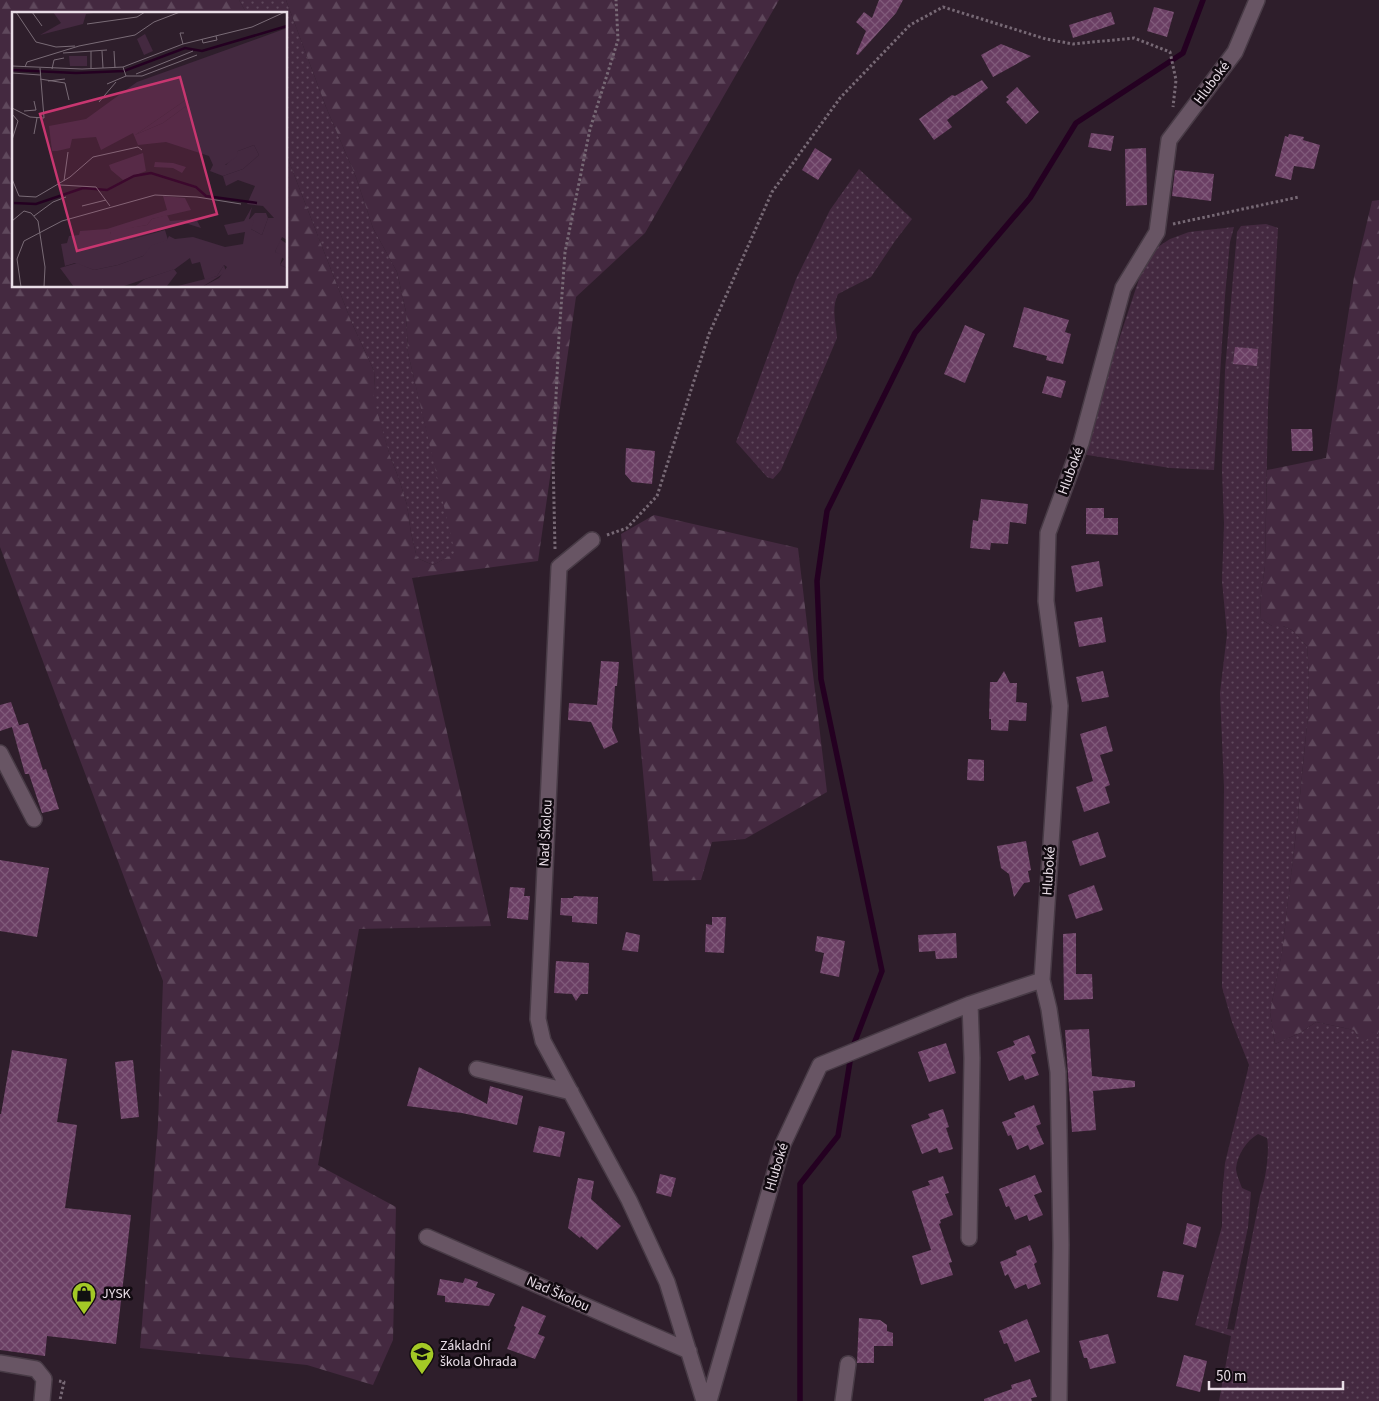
<svg xmlns="http://www.w3.org/2000/svg" width="1379" height="1401" viewBox="0 0 1379 1401" font-family="'Source Sans 3',sans-serif">
  <defs>
    <pattern id="grass-dots" width="8" height="8" patternUnits="userSpaceOnUse" patternTransform="scale(1.25)"><rect width="8" height="8" fill="#442940"/><path d="M2 2h.1M6 6h.1" fill="none" stroke="#5f485c" stroke-width="1.8" stroke-linecap="round"/></pattern>
    <pattern id="forest-firs" width="22" height="20" patternUnits="userSpaceOnUse" patternTransform="scale(1.25)"><rect width="22" height="20" fill="#442940"/><path d="M5 1l3.5 6h-7zM16 11l3.5 6h-7z" fill="#5f485c"/></pattern>
    <pattern id="building-cross-hatch" width="8" height="8" patternUnits="userSpaceOnUse" patternTransform="scale(1.25)"><rect width="8" height="8" fill="#6b3f64"/><path d="M0 0l8 8M0 8l8-8" fill="none" stroke="#805a7a"/></pattern>
  </defs>
  <rect width="100%" height="100%" fill="#2e1e2b"/>
  <path fill="url(#grass-dots)" fill-rule="evenodd" d="M239,0H286L326,107L356,177L373,228L397,272L406,312L408,353L456,553L433,565L417,558L411,533L407,505L399,479L390,456L372,397L375,387L374,371L351,321L286,154V14H247Z
    M859,169L912,219L895,241L871,277L838,294C831,309 836,322 837,338L781,470L773,479L767,477L736,442L796,279L830,210Z
    M1266,224L1278,228L1268,407L1265,566L1260,600L1261,619L1272,626H1283L1292,630L1307,646L1309,677L1308,715L1298,816L1282,953L1270,1012L1275,1044L1300,1033L1316,1022L1354,1030L1358,1037H1377L1379,1031V1401H1219L1231,1336L1195,1325L1222,1226V1197L1225,1163L1249,1065L1232,1022L1222,987L1224,787L1220,693L1227,634L1222,581L1224,524L1222,469L1225,370L1237,232L1241,226ZM1258,1134L1267,1138C1270,1152 1265,1183 1260,1196L1234,1330L1227,1329L1248,1227L1251,1192L1242,1188C1240,1182 1236,1174 1236,1168C1238,1154 1246,1141 1258,1134Z
    M1234,227L1230,242L1225,296L1214,470L1170,468L1081,454L1143,267L1150,252L1170,239L1189,232Z"/>
  <path fill="url(#forest-firs)" d="M0,0H239L247,14H14V286H286V154L351,321L374,371L375,387L373,397L390,456L399,479L407,505L411,533L417,558L433,565L455,553L408,353L406,312L397,272L373,228L356,177L326,107L286,0H779L645,233L576,297L538,561L412,578L491,926L359,929L318,1165L396,1207L393,1340L373,1385L307,1365L140,1348L158,1125L163,981L0,547Z
    M1379,200V1031L1377,1037L1366,1041L1358,1037L1354,1030L1316,1022L1300,1033L1275,1044L1270,1012L1282,952L1298,816L1308,715L1309,677L1307,646L1292,630L1283,626H1272L1261,619L1260,600L1265,566L1267,470L1326,458L1354,277L1372,201Z
    M654,515L798,548L827,792L745,839L712,842L701,880L653,881L621,534Z"/>
  <g fill="none" stroke-linecap="round" stroke-linejoin="round">
    <path stroke="#240021" stroke-width="5.5" d="M800,1401V1184L838,1136L852,1049L882,971L821,679L817,581L827,511L915,333L1030,198L1076,123L1183,53L1203,0"/>
  </g>
  <path fill="url(#building-cross-hatch)" d="M879,0H903L896,13L858,55L856,54L866,31L856,22L864,12L872,18Z
    M1154,7L1174,12L1167,37L1147,31Z
    M1111,12L1115,24L1073,38L1069,25Z
    M1001,44L1031,56L993,77L981,55Z
    M982,80L988,88L947,120L952,127L934,140L919,119L952,95L955,96Z
    M1017,87L1039,112L1026,124L1006,102L1009,99L1006,97Z
    M1091,133L1114,136L1111,151L1088,147Z
    M1289,134L1304,137L1303,140L1320,145L1314,169L1294,166L1291,180L1275,176L1285,136L1288,137Z
    M815,148L832,159L818,180L802,170Z
    M1146,148L1147,205L1126,206L1125,149Z
    M1175,170L1214,174L1211,201L1172,196Z
    M1024,307L1069,320L1065,332L1071,334L1063,364L1046,360L1047,356L1013,347Z
    M965,325L985,334L965,383L944,374Z
    M1235,347L1258,349L1257,366L1233,364Z
    M1047,376L1066,381L1061,398L1042,393Z
    M1291,429H1312L1313,451H1292Z
    M626,448L655,451L652,484L632,482L625,474Z
    M981,499L1028,504L1026,524L1010,522L1008,544L991,543L990,550L970,548L973,520L978,521Z
    M1086,508H1104V518H1118V535L1086,534Z
    M1099,561L1103,586L1076,592L1071,566Z
    M1102,617L1106,642L1079,647L1074,622Z
    M601,661L619,662L617,686H615L612,728L618,742L604,749L591,722L568,720L569,703L597,705Z
    M1004,671L1010,683H1017L1016,702L1027,703L1026,721L1009,720L1008,731L991,730V719H989L990,682H997Z
    M1103,671L1109,697L1082,702L1076,677Z
    M11,702L19,725L16,726L28,723L43,770L46,769L59,809L42,813L29,774H25L12,727L0,731V705Z
    M1106,726L1113,751L1100,755L1110,785L1105,787L1110,803L1084,812L1076,787L1093,781L1080,734Z
    M968,759L984,760V781L967,780Z
    M1098,832L1106,857L1080,866L1072,841Z
    M1026,841L1031,870L1028,871L1030,882L1024,883L1014,897L1009,874L1001,868L997,846Z
    M0,860L49,868L37,937L0,931Z
    M1094,885L1103,910L1076,919L1068,895Z
    M510,887L525,888L524,896H530L528,920L507,918Z
    M574,896L598,897L597,924L572,922V916L560,915L561,898H573Z
    M712,917H726L724,953L705,952L706,924L712,925Z
    M626,932L640,935L638,952L622,950Z
    M956,933L957,958L936,959L935,951L919,952L918,935Z
    M1076,933V974H1092L1093,999L1064,1000L1063,934Z
    M817,936L845,941L839,977L820,973L824,953L815,951Z
    M556,961L589,963L588,994H581L576,1001L572,994L554,993Z
    M1089,1029L1092,1076L1135,1081V1087L1093,1091L1096,1130L1072,1132L1065,1030Z
    M1029,1035L1036,1053L1031,1055L1039,1075L1025,1080L1023,1075L1009,1081L997,1052L1015,1045L1013,1041Z
    M946,1043L956,1073L929,1082L918,1052Z
    M12,1050L67,1059L57,1122L77,1125L65,1208L131,1215L116,1344L47,1336L45,1356L0,1350V1114H1Z
    M133,1060L139,1117L121,1119L115,1062Z
    M419,1067L487,1104L490,1086L523,1096L517,1125L462,1113L407,1106Z
    M1034,1105L1041,1124L1036,1126L1044,1144L1030,1150L1028,1145L1017,1150L1011,1135L1008,1136L1002,1122L1016,1117L1014,1113Z
    M943,1109L949,1127L946,1128L953,1149L939,1153L937,1148L922,1154L911,1125L930,1118L928,1114Z
    M539,1126L565,1132L560,1157L533,1152Z
    M660,1174L676,1178L671,1197L656,1193Z
    M1035,1175L1042,1192L1034,1195L1043,1215L1029,1221L1027,1215L1015,1220L1009,1206L1006,1207L999,1189Z
    M943,1176L949,1193L945,1194L953,1215L940,1220L941,1223L939,1224L952,1262L949,1263L953,1275L921,1285L912,1256L931,1250L912,1191L930,1185L928,1181Z
    M578,1178L594,1181L591,1199L621,1226L597,1250L581,1236L580,1238L568,1228Z
    M1187,1223L1201,1227L1196,1248L1183,1244Z
    M1030,1245L1037,1262L1034,1264L1041,1284L1028,1289L1026,1284L1015,1289L1008,1274L1005,1276L1000,1262L1017,1255L1016,1251Z
    M1163,1271L1184,1275L1178,1301L1157,1297Z
    M465,1278L478,1282L476,1287L495,1294L489,1306L445,1302V1296L437,1295L440,1279L463,1283Z
    M522,1306L546,1316L538,1334L545,1337L535,1359L507,1349L516,1327L514,1326Z
    M859,1318L880,1320L887,1325V1331L893,1333V1346H874V1363H857Z
    M1027,1319L1040,1352L1015,1362L1007,1343L1004,1344L999,1331Z
    M1108,1334L1116,1363L1090,1369L1087,1358H1084L1079,1341Z
    M1184,1355L1207,1361L1200,1392L1176,1386Z
    M1030,1379L1037,1397L1031,1398L1032,1401H984V1399L1012,1389L1011,1385Z"/>
  <g fill="none" stroke-linecap="round" stroke-linejoin="round">
    <defs>
      <path id="minor" d="M592,540L559,567L538,1019L543,1041L629,1200L667,1282L704,1401
        M0,753L34,819
        M477,1069L571,1092
        M427,1237L689,1351
        M969,1238L972,1058L970,1004
        M0,1363L36,1369L44,1379L42,1401
        M709,1401L783,1144L820,1065L970,1004L1042,980
        M843,1401L848,1364
        M1059,1401L1061,1245L1058,1072L1049,1009L1042,980L1060,706L1046,601L1048,533L1081,443L1123,288L1157,232L1169,140L1235,52L1257,0"/>
    </defs>
    <use href="#minor" stroke="#483b46" stroke-width="18"/>
    <path stroke="#776975" stroke-width="3" stroke-dasharray="2.5 2.5" stroke-linecap="butt" d="M1173,224L1299,197
      M607,535L627,528L657,496L709,334L772,192L840,98L910,25L943,7L1046,39L1073,44L1134,38L1170,52L1176,80L1173,107
      M555,549L553,457L559,336L565,252L590,129L618,40L616,0
      M59,1381L64,1382L60,1400"/>
    <use href="#minor" stroke="#685564" stroke-width="15"/>
  </g>
  <defs>
    <symbol id="shop-pin" viewBox="-11 -11 22 30"><path d="M0 17L-7.5 6A9.5 9.5 0 1 1 7.5 6Z" fill="#a3c926" stroke="#110a10"/><path d="M-5-2.5h2.3a2.7 3.5 0 0 1 5.4 0H5L5.5 6h-11ZM-1.5-2.5h3a1.5 2.3 0 0 0-3 0Z" fill="#111"/></symbol>
    <symbol id="school-pin" viewBox="-11 -11 22 30"><path d="M0 17L-7.5 6A9.5 9.5 0 1 1 7.5 6Z" fill="#a3c926" stroke="#110a10"/><path d="M0-5L7-2L0 1L-7-2ZM-4 1L0 2.5L4 1V4Q0 6-4 4Z" fill="#111"/></symbol>
  </defs>
  <g fill-rule="evenodd">
    <use href="#shop-pin" x="70" y="1280" width="28" height="38"/>
    <use href="#school-pin" x="408" y="1340" width="28" height="38"/>
  </g>
  <g text-anchor="middle" dominant-baseline="central" stroke-width="5" stroke-linejoin="round" paint-order="stroke">
    <g font-size="14" fill="#e9dee7" stroke="#110a10">
      <text transform="translate(1212 83) rotate(-53)">Hluboké</text>
      <text transform="translate(1071 471) rotate(-70)">Hluboké</text>
      <text transform="translate(546 833) rotate(-87)">Nad Školou</text>
      <text transform="translate(1049 871) rotate(-86)">Hluboké</text>
      <text transform="translate(777 1167) rotate(-73)">Hluboké</text>
      <text transform="translate(558 1294) rotate(24)">Nad Školou</text>
    </g>
    <g font-size="14" fill="#e9dee7" stroke="#110a10" text-anchor="start">
      <text x="102" y="1294">JYSK</text>
      <text x="440" y="1346">Základní<tspan x="440" dy="16">škola Ohrada</tspan></text>
    </g>
  </g>
  <g transform="translate(12 12)">
    <rect width="275" height="275" fill="#2e1e2b"/>
    <path d="M41,0H89L74,2L71,12L28,23L49,11ZM175,87L177,92L151,111L123,123ZM242,133L247,143L231,157L211,164L198,159L201,153H214L226,139ZM143,150L161,151L174,155L170,161L161,156L142,155ZM151,184L173,186L179,198L140,207L135,213L98,220L101,227L117,228L153,218L156,228L131,244L106,253L82,258L63,251L53,254L49,232L55,231L57,224L67,223L68,219L95,217L155,198ZM243,201H254L256,206L250,223L239,217L237,208ZM268,227L275,232V256L268,253L272,247L263,240ZM212,253L214,260L190,275H162L205,264ZM162,257L165,261L155,274L122,275L133,267Z" fill="#442940"/>
    <path d="M275,16V228L270,225L263,240L271,243L268,253L275,256V275H190L207,266L215,255L212,253L205,264L193,268L188,250L180,252L178,246L163,257L109,275H62L48,256L65,251L82,258L106,253L131,244L140,233L155,228L157,224L163,227L181,225L213,235L231,232L233,220L216,223L212,213L232,209L240,195L237,207L242,208L239,217L250,223L256,206H262L251,194L235,192L243,174L226,168L214,174L211,164L231,157L247,143L242,133L226,139L224,145L213,153H201L197,144L154,130L126,133L121,121L89,138L84,125L60,127L58,136L45,139H40L37,114L74,107L125,70ZM175,87L177,92L151,111L123,123ZM131,141L134,159L111,168L99,158L97,153ZM155,203L158,209L184,207L189,216L173,211L117,228H100L98,219L135,213L140,207Z" fill="#442940" fill-rule="evenodd"/>
    <path d="M57,44H75V54H58Z" fill="#442940"/>
    <path d="M133,22L141,39L132,43L125,27Z" fill="#442940"/>
    <path fill="none" stroke="#240021" stroke-width="2.5" d="M0,58L64,61L112,59L173,36L190,39L275,14M2,191L24,192L71,176L95,178L122,164L139,161L184,175L194,184L245,191"/>
    <path fill="none" stroke="#796b76" stroke-width="1" d="M4,0L24,30L44,35L63,34M20,0L30,14M75,12L125,5L133,0M190,27L191,31L205,28L204,24M171,32L168,21H172M79,39V57M90,39L91,56M102,39L103,56M51,41L95,38M0,54L70,57L111,55L171,32L240,15L273,0M13,55L15,50L67,34L123,23L142,10L168,0M111,55L114,64H130L185,43M40,57L42,48L52,46M0,61L28,63M124,62L181,39M28,67L53,71L57,88M36,69L53,67M95,72L114,64M87,90L104,70M0,96L18,105L32,106L28,56M12,99L24,98L22,89M0,102L6,109L0,128M22,122L25,106M0,167L7,184L24,185L58,165L81,145L126,135L130,138M52,169L56,140M48,173L84,175L98,194M70,194L94,188M22,204L41,190L54,185M0,209L12,199L19,201L26,209L33,255L32,275M9,275L5,247L12,229L50,209L143,183L185,185L229,192"/>
    <path fill="#c83670" fill-opacity="0.15" stroke="#c83670" stroke-width="2.5" d="M168,65L205,202L65,239L28,102Z"/>
    <rect width="275" height="275" fill="none" stroke="#e9dee7" stroke-width="2.5"/>
  </g>
  <path d="M1209 1381v8h134v-8" fill="none" stroke="#e9dee7" stroke-width="2.5"/>
  <text x="1216" y="1381" font-size="15" fill="#e9dee7" stroke="#110a10" stroke-width="4" paint-order="stroke">50 m</text>
</svg>
